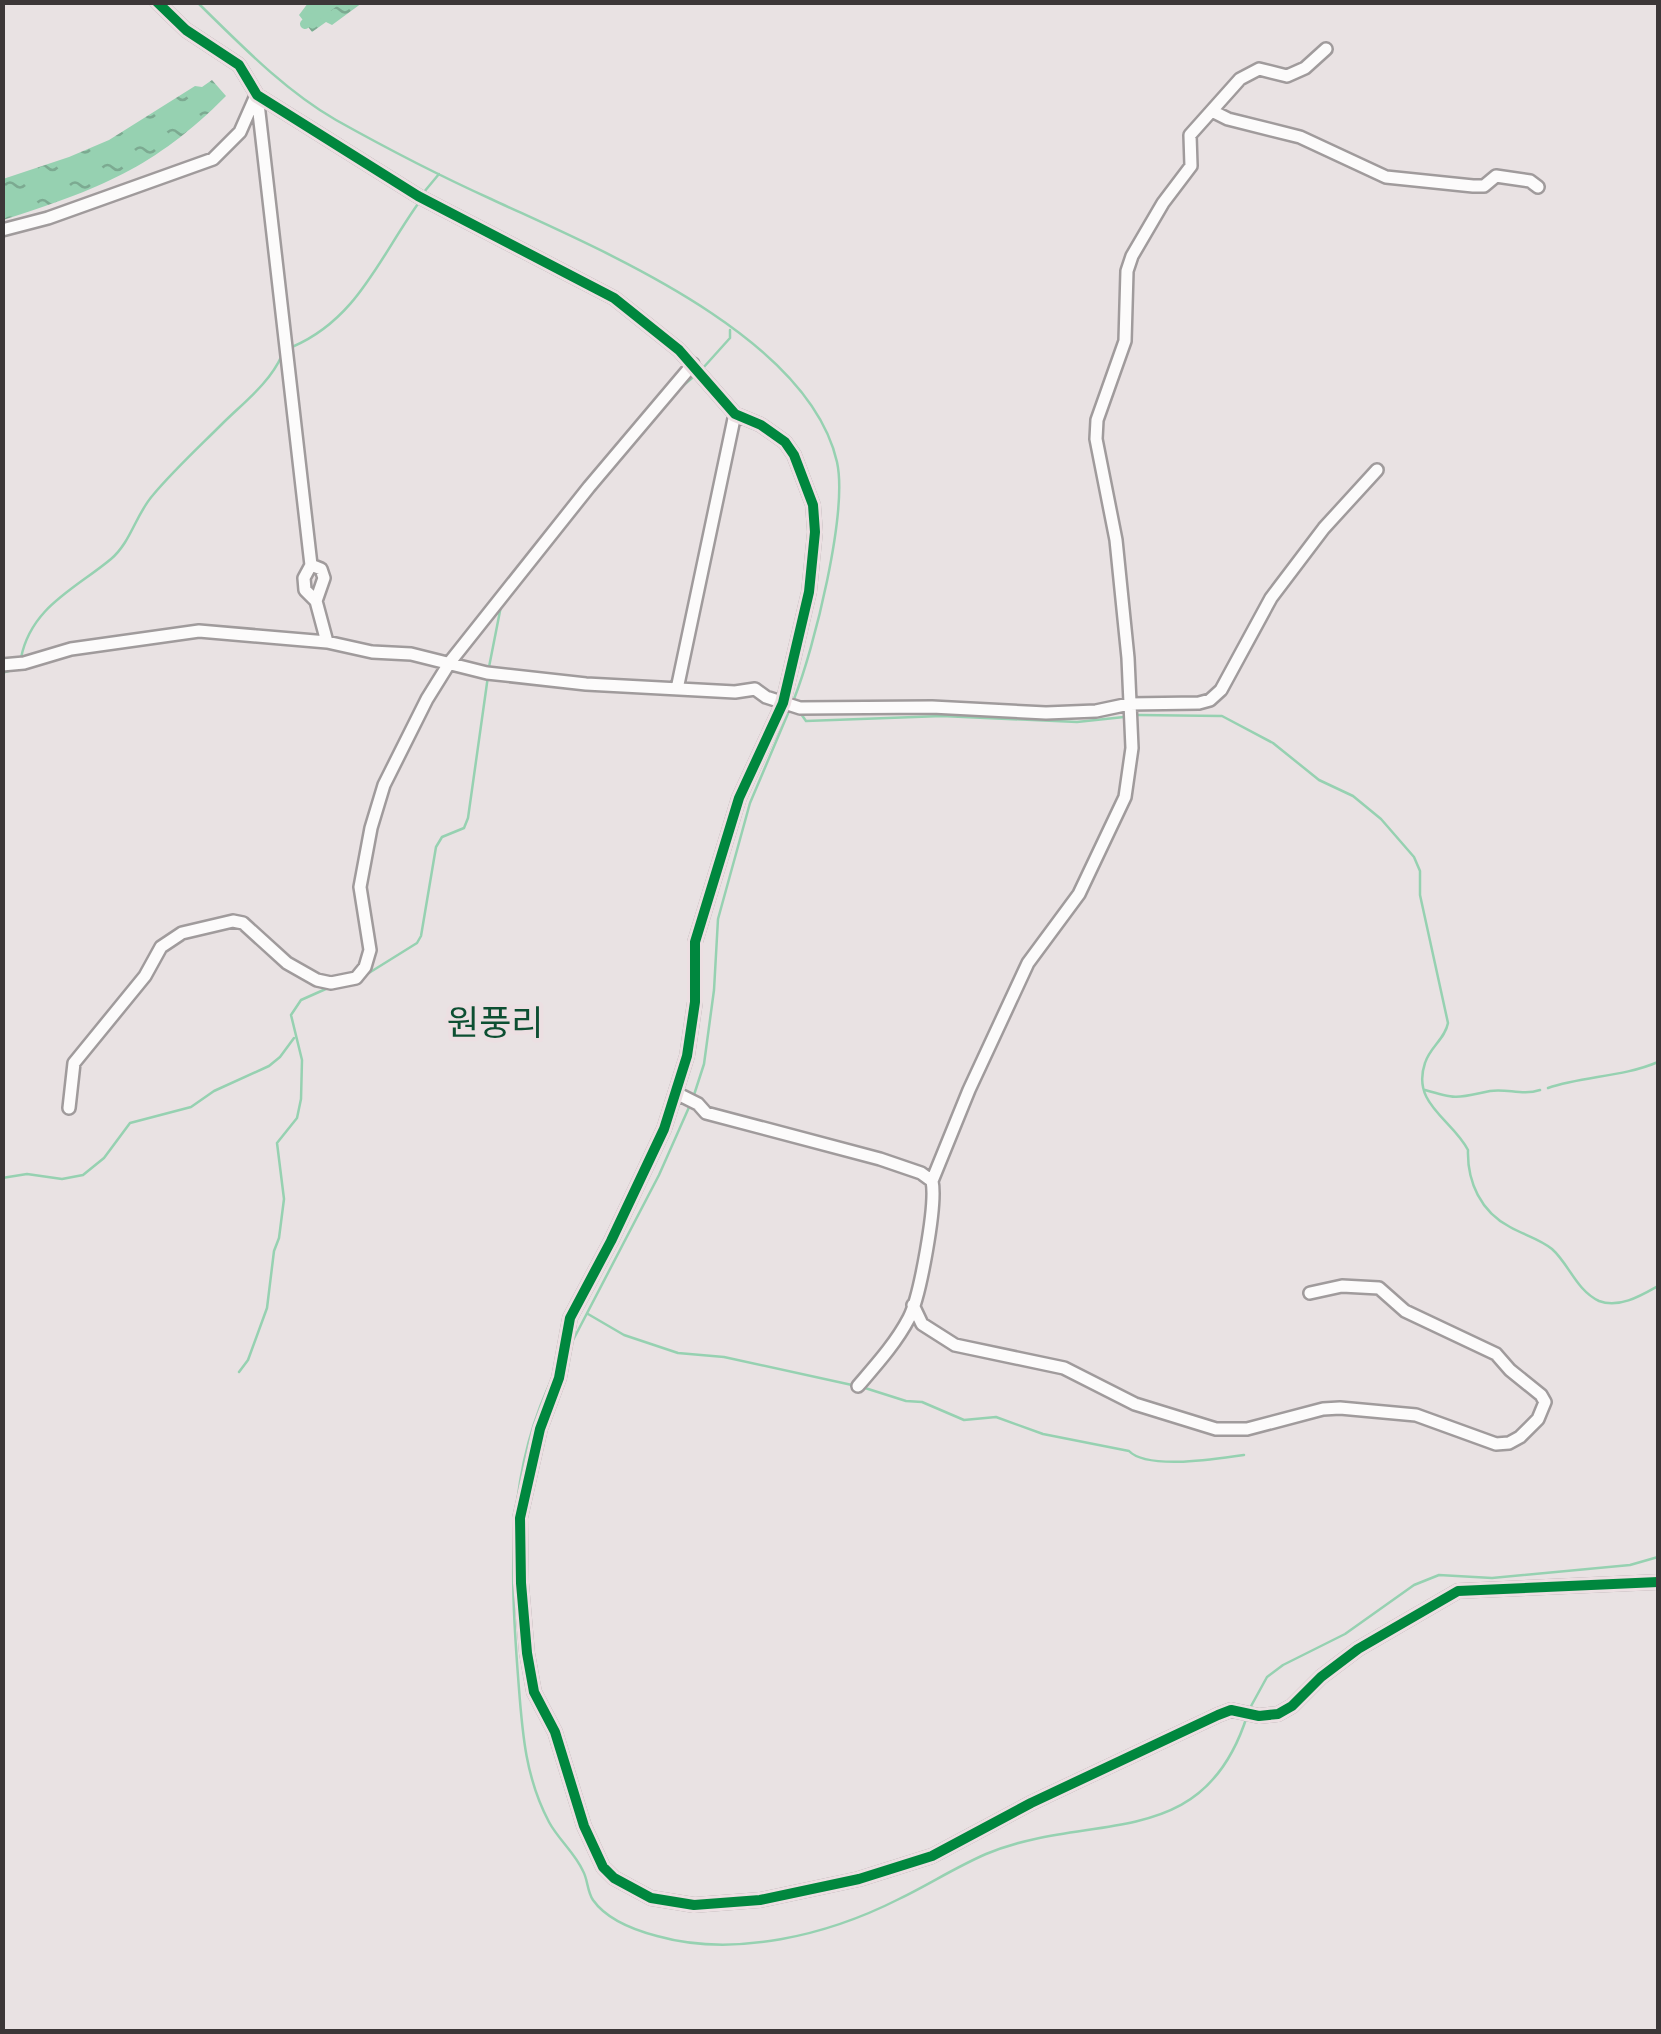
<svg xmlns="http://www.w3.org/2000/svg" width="1661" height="2034" viewBox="0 0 1661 2034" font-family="Commissioner,'Noto Sans KR',sans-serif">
  <defs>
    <pattern id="water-ripples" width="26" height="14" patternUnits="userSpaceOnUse" patternTransform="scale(2.5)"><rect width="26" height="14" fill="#96d1b1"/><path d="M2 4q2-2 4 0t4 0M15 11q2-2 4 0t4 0" fill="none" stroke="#7caa91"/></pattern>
  </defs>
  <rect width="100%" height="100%" fill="#e9e2e3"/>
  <path fill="url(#water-ripples)" d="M308,3V2L362,3L332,25L326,22L312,32L299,15Z
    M212,80L226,96C155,168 97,190 3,220V179L69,157L109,140L195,86L202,87Z"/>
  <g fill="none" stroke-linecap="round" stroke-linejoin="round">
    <path stroke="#96d1b1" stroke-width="2.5" d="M197,2C240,44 284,90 336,120C386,148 438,175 491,199C598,249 808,334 837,462C848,512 814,649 794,699
      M424,192L439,174
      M292,347C358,319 380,256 420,201
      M703,368L730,338V330
      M680,388L697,374
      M21,658C31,607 75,589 111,559C131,542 136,514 153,495C174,470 199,447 222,424C243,403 270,383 282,355
      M489,667L501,606
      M2,673L15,669
      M799,711L806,721L942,716L1077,722L1124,717
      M1137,715L1222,716L1273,743L1319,780L1353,796L1381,819L1414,857L1420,871V895L1448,1023C1445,1039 1430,1047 1425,1063C1411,1104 1452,1119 1468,1150C1467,1182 1481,1212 1510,1227C1524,1235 1540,1239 1552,1249C1569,1264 1576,1290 1599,1301C1619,1309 1642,1295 1658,1286
      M364,976L417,943L421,936L436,847L442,837L464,828L468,818L488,676
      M1548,1088C1584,1076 1623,1077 1658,1062
      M1425,1090C1459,1100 1457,1098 1490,1091C1507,1088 1522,1096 1540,1090
      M693,1098L704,1064L714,990L718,919L750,803L789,711
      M2,1178L27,1174L62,1179L83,1175L104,1158L130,1123L191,1107L214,1091L269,1066L280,1057L294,1038
      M588,1314L624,1335L678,1353L724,1357L852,1385
      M571,1344L659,1175L690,1105
      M239,1372L248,1360L267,1308L274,1251L279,1238L284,1199L277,1143L297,1118L301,1099L302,1060L291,1015L301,1000L328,988
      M555,1373C506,1469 510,1571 518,1676C522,1727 524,1775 549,1822C558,1839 575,1853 583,1871C588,1880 587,1891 593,1900C607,1920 634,1930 657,1936C735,1958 828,1935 899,1899C928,1885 956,1867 986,1854C1091,1810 1203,1855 1247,1716
      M865,1388L906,1401L922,1402L964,1420L996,1417L1043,1434L1129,1451C1147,1470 1218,1459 1244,1455
      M1250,1708L1267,1677L1283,1665L1345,1634L1414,1585L1439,1575L1492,1578L1630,1565L1658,1557"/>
    <path stroke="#96d1b1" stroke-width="10" d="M305,24L334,2"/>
    <defs>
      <path id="minor" d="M157,2L186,30L239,65L257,95L418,196L614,298L679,350L735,414L761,425L785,442L794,455L813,505L815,532L809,592L783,703L739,798L695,942V1002L687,1056L664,1129L611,1241L570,1318L559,1378L540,1429L520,1518L521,1583L527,1653L534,1692L555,1732L584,1826L603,1867L614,1878L651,1898L694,1905L760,1900L859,1879L932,1856L1031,1803L1218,1715L1231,1710L1259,1716L1278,1714L1292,1706L1321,1677L1358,1649L1458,1591L1658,1582
        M257,95L311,565L304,578L305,590L316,601L324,578L321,569L311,565
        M1212,111L1228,119L1300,137L1386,177L1473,186H1484L1496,176L1530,181L1538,187
        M2,230L48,218L213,159L240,132L255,98
        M316,601L327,642
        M2,665L24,663L71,649L199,631L327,642L372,652L411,654L487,673L586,684L735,692L755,689L766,697L800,708L932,707L1046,713L1096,711L1129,704L1199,703L1210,700L1221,690L1271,598L1324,528L1377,470
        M677,689L735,414
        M676,1093L698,1104L706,1113L880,1159L921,1173L932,1181C937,1204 920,1297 909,1318C896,1343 876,1365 858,1386
        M69,1108L74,1063L145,976L161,947L182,933L233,921L243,923L287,963L317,980L331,983L356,978L365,967L370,950L360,887L371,828L384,785L427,699L450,662L589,487L693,364
        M932,1181L969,1090L1028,963L1079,894L1125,797L1132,748L1128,658L1116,540L1096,439L1097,420L1125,341L1127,271L1132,256L1163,203L1191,166L1190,135L1240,79L1259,69L1287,76L1305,68L1326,49
        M913,1305L922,1324L955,1345L1064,1368L1135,1404L1216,1429H1247L1323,1409L1340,1408L1416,1415L1496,1444L1509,1443L1520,1437L1538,1419L1545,1402L1541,1395L1510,1370L1496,1354L1405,1311L1379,1288L1342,1286L1310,1293"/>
    </defs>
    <use href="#minor" stroke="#a09b9c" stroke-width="16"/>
    <use href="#minor" stroke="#fcfbfb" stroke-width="11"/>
    <defs>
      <path id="cycleway" d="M157,2L186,30L239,65L257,95L418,196L614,298L679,350L735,414L761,425L785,442L794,455L813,505L815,532L809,592L783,703L739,798L695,942V1002L687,1056L664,1129L611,1241L570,1318L559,1378L540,1429L520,1518L521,1583L527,1653L534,1692L555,1732L584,1826L603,1867L614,1878L651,1898L694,1905L760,1900L859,1879L932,1856L1031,1803L1218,1715L1231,1710L1259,1716L1278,1714L1292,1706L1321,1677L1358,1649L1458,1591L1658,1582"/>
    </defs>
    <use href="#cycleway" stroke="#ecdfe2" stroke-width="16"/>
    <use href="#cycleway" stroke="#00873e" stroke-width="10"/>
  </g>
  <g text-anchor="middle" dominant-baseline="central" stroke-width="9" stroke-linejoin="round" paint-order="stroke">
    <g font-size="35" fill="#0d4f32" stroke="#ecdfe2">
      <text x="495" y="1020">원풍리</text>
    </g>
  </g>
  <rect width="1661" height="2034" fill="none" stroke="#3c3738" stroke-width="10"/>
</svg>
